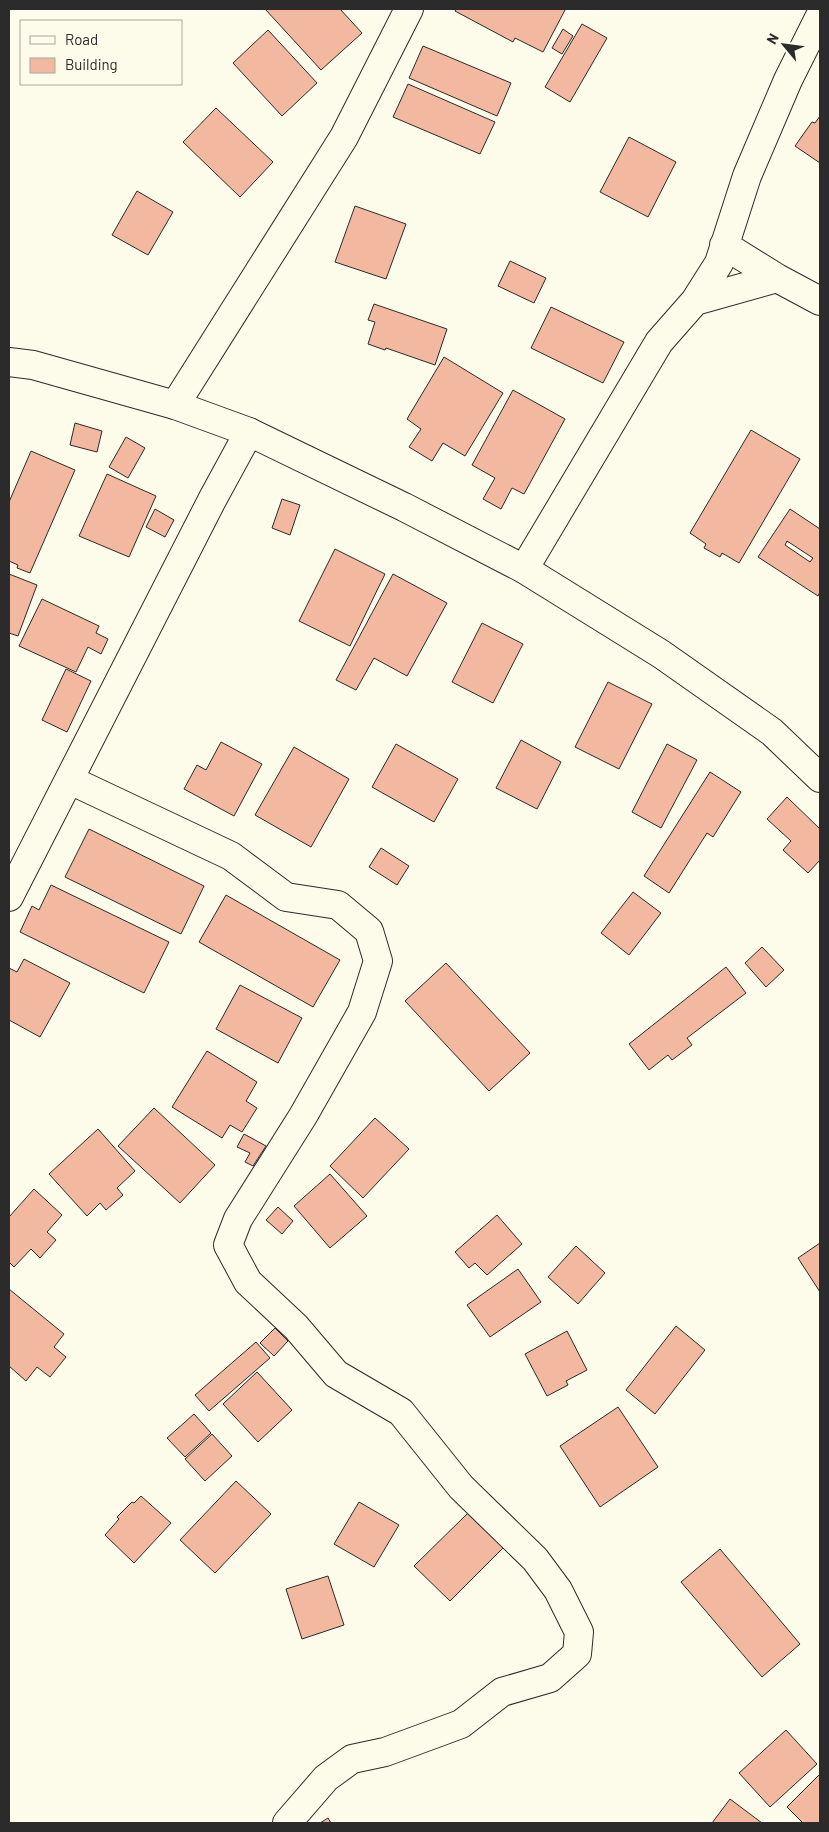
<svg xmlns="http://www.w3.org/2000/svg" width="829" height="1832" viewBox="0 0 829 1832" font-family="Barlow,sans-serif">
  <rect width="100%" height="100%" fill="#fdfbea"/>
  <path fill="#f2b8a0" stroke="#2b2b2b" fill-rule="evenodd" d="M265,9H340L362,33L321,70Z
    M456,9H562L565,10L543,52L515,38L513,42L455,11Z
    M582,24L607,38L570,102L545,87Z
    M563,29L573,36L562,54L552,48Z
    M268,30L317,83L282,116L233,63Z
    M423,46L511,83L497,116L409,78Z
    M408,84L495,122L480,154L393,117Z
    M216,108L273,162L240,197L183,142Z
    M820,116V163L795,146L812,122L815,123Z
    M629,137L676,162L648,217L600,192Z
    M137,191L173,212L148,255L112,235Z
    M355,206L406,224L386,279L335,262Z
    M510,261L546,278L534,303L498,286Z
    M374,304L447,329L435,365L386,348L385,350L368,344L375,322L368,320Z
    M551,307L624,342L603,383L531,348Z
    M444,357L503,393L465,456L443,443L432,461L409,447L421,429L407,419Z
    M513,390L565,419L524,494L512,488L501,509L483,499L495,478L472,465Z
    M75,423L102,431L97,452L70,445Z
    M751,430L800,459L739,563L722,553L720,557L704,548L706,544L690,533Z
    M126,437L145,448L128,478L109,467Z
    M31,451L75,470L30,573L17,568L18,565L9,561V502Z
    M107,474L156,496L129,557L79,536Z
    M282,499L300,505L290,535L272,528Z
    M155,509L174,520L165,537L146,527Z
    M790,509L820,529V592L818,596L758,557ZM787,541L813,558L810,562L785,545Z
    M335,549L385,574L350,646L299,621Z
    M9,574L37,585L18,636L9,633Z
    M393,574L447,603L407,676L374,658L356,690L336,680Z
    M42,599L99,626L96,633L108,639L101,654L88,647L76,672L19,646Z
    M482,623L523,644L493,703L452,682Z
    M66,669L91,681L67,732L42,720Z
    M608,682L652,704L619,769L575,747Z
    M521,740L561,762L537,809L496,788Z
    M221,742L262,764L234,816L184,789L197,765L206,770Z
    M396,744L458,779L434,822L372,787Z
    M667,744L697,760L661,828L632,812Z
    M294,747L349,779L311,847L255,815Z
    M710,772L741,792L713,837L707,833L669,893L644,876Z
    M787,797L820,829V860L808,873L783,850L791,841L767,819Z
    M89,829L204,886L181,934L65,877Z
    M381,848L409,866L397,885L369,867Z
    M51,885L169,942L144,993L20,932L32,906L39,910Z
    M633,892L661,913L629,955L601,933Z
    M226,895L340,960L313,1007L199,942Z
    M762,947L784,970L766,987L745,963Z
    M24,959L70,983L40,1037L9,1020V968L17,972Z
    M446,963L530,1053L489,1091L405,1001Z
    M726,967L746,993L687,1038L692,1045L672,1060L668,1055L649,1070L629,1044Z
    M240,985L302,1018L278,1063L216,1029Z
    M207,1051L257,1082L246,1101L257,1108L242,1132L230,1125L222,1138L172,1107Z
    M154,1108L215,1165L180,1203L118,1146Z
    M375,1118L409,1149L363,1198L330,1166Z
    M98,1129L135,1171L117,1188L123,1195L106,1210L100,1203L87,1216L49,1174Z
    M244,1134L266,1146L253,1166L245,1162L250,1153L237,1147Z
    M330,1174L367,1216L330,1248L294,1206Z
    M34,1189L62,1215L47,1232L56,1240L40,1258L31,1249L14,1267L9,1262V1217Z
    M278,1207L293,1221L282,1234L266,1220Z
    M497,1215L522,1244L487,1275L475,1263L469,1268L455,1252Z
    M820,1243V1292L798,1258Z
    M576,1246L605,1273L578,1304L548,1277Z
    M518,1269L541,1302L490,1337L467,1305Z
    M9,1289L64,1334L54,1347L66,1357L50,1377L37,1367L26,1381L9,1366Z
    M676,1326L705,1350L655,1414L626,1390Z
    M275,1328L288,1341L274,1356L260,1343Z
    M567,1331L587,1370L566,1381L568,1385L547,1396L525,1354Z
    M256,1342L270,1358L209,1411L195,1395Z
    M257,1372L292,1410L258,1442L223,1404Z
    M618,1407L658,1467L600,1507L560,1446Z
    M194,1414L211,1433L185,1457L167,1438Z
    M212,1434L232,1456L205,1481L185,1459Z
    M236,1481L271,1514L215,1573L180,1540Z
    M141,1496L171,1523L134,1563L105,1535L119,1519L117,1517L132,1502L134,1503Z
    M359,1502L399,1525L374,1567L334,1544Z
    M468,1513L503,1548L450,1601L414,1566Z
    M720,1549L800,1644L762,1677L681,1582Z
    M328,1576L344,1625L302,1639L286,1589Z
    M786,1730L817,1764L770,1807L739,1773Z
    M820,1774V1823H803L787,1807Z
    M730,1799L762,1823H712Z
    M328,1818L331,1823H320Z"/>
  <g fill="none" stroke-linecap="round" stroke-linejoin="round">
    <defs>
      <path id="minor" d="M724,245L777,278L820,301
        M695,301L777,278
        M175,405L344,137L409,9
        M524,569L659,342L695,301L719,263L747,176L788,80L820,16
        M70,780L231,856L286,897L338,905L369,931L378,961L362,1012L303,1116L238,1219L228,1245L248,1282L296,1327L336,1374L401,1412L461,1487L535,1559L558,1590L579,1632L577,1654L550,1678L502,1692L461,1724L385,1752L352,1759L326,1778L287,1823
        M9,897L212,500L249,432"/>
      <path id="tertiary" d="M9,362L33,365L175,405L249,432L404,507L524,569L661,654L772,732L820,778"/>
    </defs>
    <use href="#minor" stroke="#2b2b2b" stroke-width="30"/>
    <use href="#tertiary" stroke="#2b2b2b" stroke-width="30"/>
    <use href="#minor" stroke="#fdfbea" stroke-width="28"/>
    <use href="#tertiary" stroke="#fdfbea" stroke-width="28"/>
  </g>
  <rect width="829" height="1832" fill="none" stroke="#2b2b2b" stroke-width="20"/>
  <rect x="20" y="20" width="162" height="65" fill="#fdfbea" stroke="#a9a89e"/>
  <rect x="30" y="36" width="25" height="8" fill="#fdfbea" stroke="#a9a89e"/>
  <text x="65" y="45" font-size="15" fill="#2b2b2b">Road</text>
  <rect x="30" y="58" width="25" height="15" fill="#f2b8a0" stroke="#a9a89e"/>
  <text x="65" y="70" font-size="15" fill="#2b2b2b">Building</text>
  <g transform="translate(784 45) rotate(299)" stroke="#fdfbea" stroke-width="4" paint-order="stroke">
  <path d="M0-4L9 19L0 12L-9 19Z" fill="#2b2b2b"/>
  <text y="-8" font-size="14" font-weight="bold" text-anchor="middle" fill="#2b2b2b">N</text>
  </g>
</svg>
